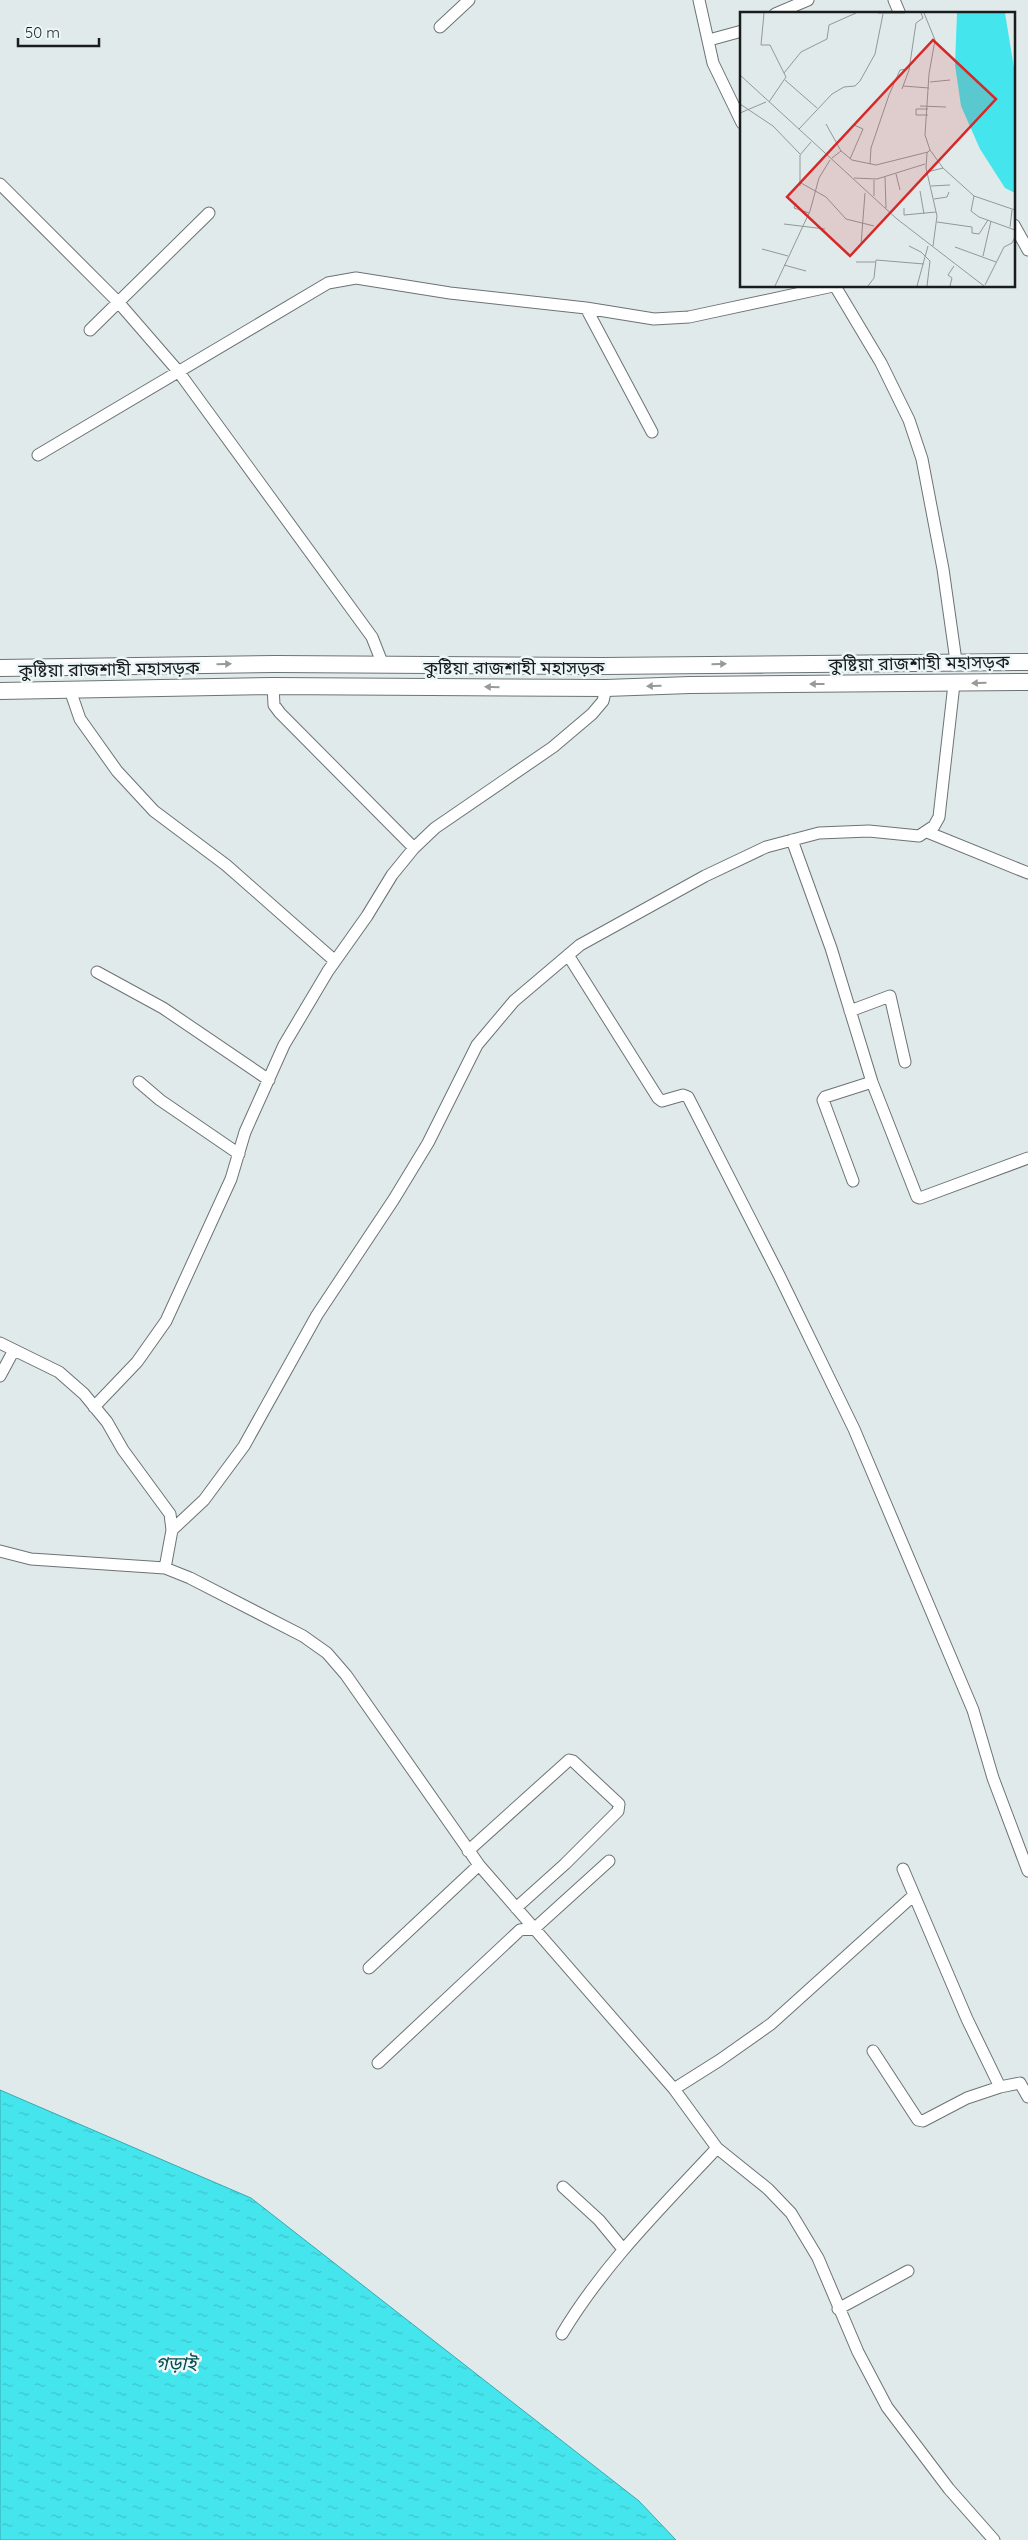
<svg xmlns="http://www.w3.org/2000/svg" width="1028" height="2540" viewBox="0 0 1028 2540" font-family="Quicksand,'Noto Sans Bengali',sans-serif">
  <defs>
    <pattern id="water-ripples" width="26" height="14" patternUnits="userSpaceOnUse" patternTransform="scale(1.25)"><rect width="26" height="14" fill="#45e5ed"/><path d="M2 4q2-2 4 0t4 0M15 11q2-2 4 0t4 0" fill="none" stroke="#3cc4cb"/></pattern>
  </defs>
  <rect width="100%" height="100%" fill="#e1eaea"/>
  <path fill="url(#water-ripples)" stroke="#38a9af" d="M0,2090L251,2198L639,2501L676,2540H0Z"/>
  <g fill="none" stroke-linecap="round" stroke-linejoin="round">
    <defs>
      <path id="minor" d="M699,0L713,63L742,123
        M894,0L900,14
        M775,14L808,0
        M440,27L469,0
        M709,40L742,31
        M0,184L119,303L178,371L372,637L383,665
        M1014,225L1028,250
        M835,286L881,363L909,420L922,459L943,569L956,661
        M586,308L652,432
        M90,330L209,213
        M38,455L328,283L356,278L450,293L586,308L654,319L689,317L833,286
        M273,686L274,705L280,713L414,848
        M70,690L80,719L117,771L154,811L226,865L335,961
        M927,832L1028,873
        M792,840L831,948L872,1082L917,1197L920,1198L1028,1158
        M568,955L658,1098L662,1101L683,1095L688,1097L779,1275L854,1429L973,1710L993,1778L1028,1871
        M97,972L163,1008L269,1080
        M850,1011L890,996L905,1062
        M139,1082L160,1100L239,1154
        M853,1181L823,1100L825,1097L872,1082
        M0,1343L59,1372L84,1394L107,1422L123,1450L170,1514L172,1530L165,1568L190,1578L303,1636L327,1653L346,1675L479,1865L674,2089L717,2148L768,2189L791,2213L818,2258L858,2352L887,2407L949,2489L994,2540
        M0,1376L14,1350
        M94,1407L137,1362L166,1321L231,1179L245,1132L284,1045L328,971L367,916L392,875L414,848L435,828L553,747L592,714L603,701L606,688
        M172,1530L204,1500L244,1446L317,1315L394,1199L428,1143L477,1045L514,1001L580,945L705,876L766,847L819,833L869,831L919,836L934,826L939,817L954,684
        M0,1551L31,1559L165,1568
        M468,1851L569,1760L573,1761L619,1804L618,1811L565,1864L516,1908
        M903,1869L967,2019L1000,2087L1020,2083L1028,2097
        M369,1968L479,1865
        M873,2051L918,2120L923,2121L967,2098L1000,2087
        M378,2063L520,1930L535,1928L609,1861
        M674,2089L720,2060L771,2024L914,1895
        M563,2187L599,2220L623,2249
        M838,2309L908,2271
        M562,2334C604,2264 662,2207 717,2148"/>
      <path id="highway" d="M0,668L276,664L602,666L1028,662
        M0,691L273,686L606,688L690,685L1028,682"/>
    </defs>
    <use href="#minor" stroke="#6c7374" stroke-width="13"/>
    <use href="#highway" stroke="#6c7374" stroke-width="18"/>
    <use href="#minor" stroke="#fff" stroke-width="11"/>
    <use href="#highway" stroke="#fff" stroke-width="16"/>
  </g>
  <defs><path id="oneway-solid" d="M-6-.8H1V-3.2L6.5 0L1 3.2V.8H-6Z" transform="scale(1.25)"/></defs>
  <g fill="#989999">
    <use href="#oneway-solid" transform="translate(224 664) rotate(-1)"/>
    <use href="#oneway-solid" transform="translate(719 664) rotate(-1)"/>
    <use href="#oneway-solid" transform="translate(979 683) rotate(178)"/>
    <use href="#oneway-solid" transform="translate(817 684) rotate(180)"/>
    <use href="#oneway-solid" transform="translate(654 686) rotate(178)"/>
    <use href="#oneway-solid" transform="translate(492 687) rotate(-179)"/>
  </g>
  <g text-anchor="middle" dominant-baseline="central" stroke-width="5" stroke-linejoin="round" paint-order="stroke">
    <g font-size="18" fill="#1a1d1d" stroke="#eef7f7">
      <text transform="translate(919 663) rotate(-1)">কুষ্টিয়া রাজশাহী মহাসড়ক</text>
      <text x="514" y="667">কুষ্টিয়া রাজশাহী মহাসড়ক</text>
      <text transform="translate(109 669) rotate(-1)">কুষ্টিয়া রাজশাহী মহাসড়ক</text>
    </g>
    <g font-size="19" font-style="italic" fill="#064e51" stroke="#eef7f7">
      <text x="176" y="2363">গড়াই</text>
    </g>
  </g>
  <g transform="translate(740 12)">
    <rect width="275" height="275" fill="#e1eaea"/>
    <path d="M217,1H265L275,62V181L265,176L240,137L221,94L215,53Z" fill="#45e5ed"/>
    <path fill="none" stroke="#919898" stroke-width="1" d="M24,1L21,33H30L46,65L29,90M138,1H165M184,1L195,28L189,62L185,123L190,138L187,141L186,156L197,204L193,234M44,61L61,40L87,27L89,13L116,1M0,63L157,207L244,274M45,68L77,96M190,70L210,68M163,74L189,76M162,77L169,58L176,11L183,6L181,1M0,92L33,114L60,142M180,94L206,95M0,101L26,90M188,103H176V97H188M86,112L101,139M59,117L92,82L104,75L115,74L120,69L135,42L143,2M190,138L203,156L234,184L275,198M92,146L101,139L112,148L136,153L188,140M110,147L123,117L114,113M130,152L131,136L149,83L160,58L167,57M187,160L203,156M156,162L160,178M145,165L146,196M114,166L137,167L185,152M134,168V184M61,171L86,185L106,207L134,214M60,174V143L71,130M191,174L210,173M180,179L184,202M234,184L231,199L239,205L275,218M194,187L207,185L209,180M56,191L54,196L69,201M164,196V203L196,200M197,210L232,215V221L239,222L248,208M44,212L85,217M270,215L272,198M121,233L125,181M169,234L181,240L190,249L187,274M215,235L256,250M22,237L48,244M243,244L251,209M116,250H135M44,253L66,259M245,273L264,235L272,231L275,225M35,274L70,199L79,166L90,148M128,274L134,266L136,248L184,252M177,274L188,234M210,274L212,266L208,263L214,254"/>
    <path fill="#d62828" fill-opacity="0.15" stroke="#d62828" stroke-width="2.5" d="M193,28L256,87L110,244L47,185Z"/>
    <rect width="275" height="275" fill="none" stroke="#1a1d1d" stroke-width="2.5"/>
  </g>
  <path d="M18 38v8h81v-8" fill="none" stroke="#1a1d1d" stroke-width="2.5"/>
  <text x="25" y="38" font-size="15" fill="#1a1d1d" stroke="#eef7f7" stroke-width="4" paint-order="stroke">50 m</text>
</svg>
